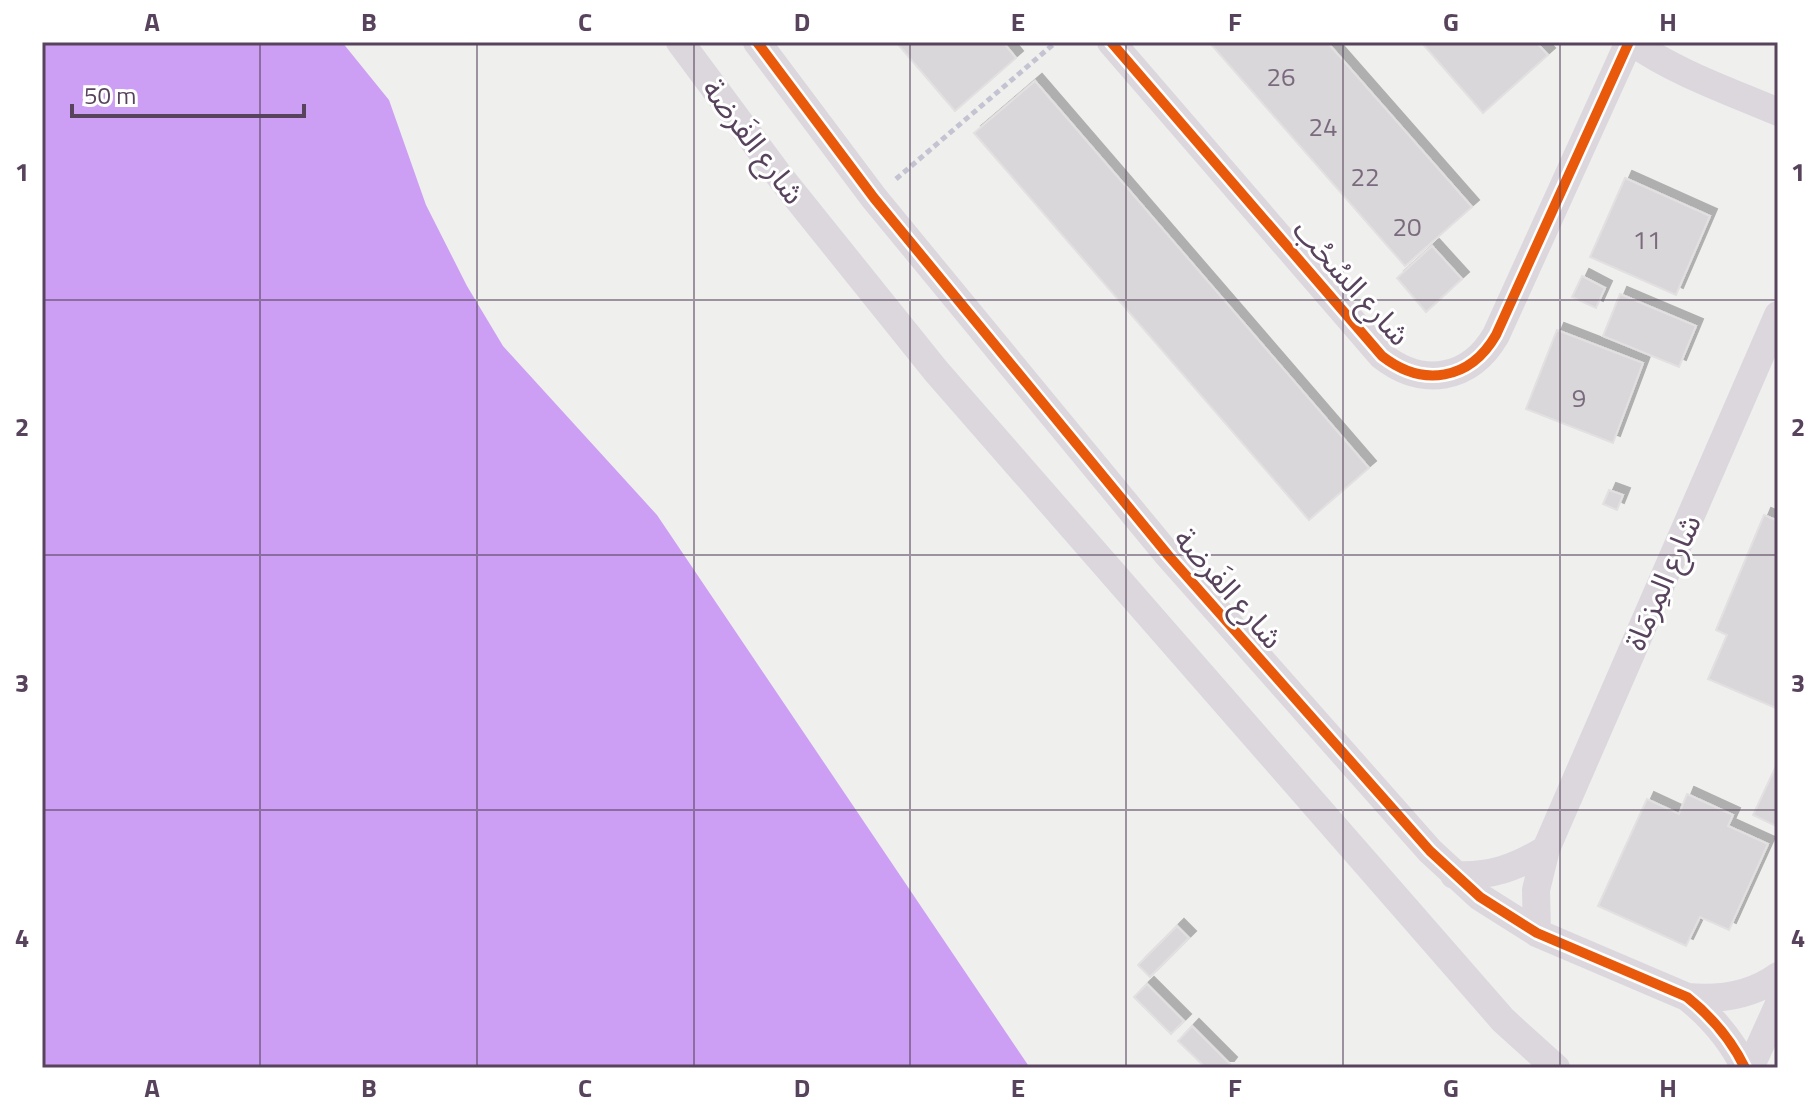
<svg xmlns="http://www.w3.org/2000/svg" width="1820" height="1110" viewBox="0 0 1820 1110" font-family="'Titillium Web','Noto Sans Arabic',sans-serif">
  <defs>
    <filter id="shadow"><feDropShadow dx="7" dy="-7" stdDeviation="0" flood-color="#0004"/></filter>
  </defs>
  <rect width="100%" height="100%" fill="#efefee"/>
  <path fill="#cd9ff4" d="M42,42H342L389,100L426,205L467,286L503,346L657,515L1030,1068H42Z"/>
  <path fill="#dad7da" stroke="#e2e0e1" stroke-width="2" filter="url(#shadow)" d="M896,42H1003L1016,58L955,111Z
    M1209,42H1327L1472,207L1405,266Z
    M1421,42H1536L1548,55L1483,113Z
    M1035,81L1369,468L1309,520L974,133Z
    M1625,178L1710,216L1676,295L1590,257Z
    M1432,246L1462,279L1426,312L1397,278Z
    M1582,276L1605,288L1596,308L1572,297Z
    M1620,294L1696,326L1679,367L1603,336Z
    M1557,330L1643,363L1613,443L1526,409Z
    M1609,490L1623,495L1617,510L1603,504Z
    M1764,515L1778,521V709L1708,679L1727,635L1716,630Z
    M1777,764L1778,765V827L1753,815Z
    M1687,794L1733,815L1728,826L1768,844L1729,930L1700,917L1686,946L1598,906L1647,799L1679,814Z
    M1177,926L1189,938L1150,977L1138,965Z
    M1147,984L1184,1021L1171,1034L1134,997Z
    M1192,1026L1230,1064L1227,1068H1206L1178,1041Z"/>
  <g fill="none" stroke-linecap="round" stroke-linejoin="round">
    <path stroke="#c4c3d2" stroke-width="5" stroke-dasharray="6 4" stroke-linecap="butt" d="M896,179L1056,42"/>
    <path stroke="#dcd7dd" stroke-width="28" d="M680,42L781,178L936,371L1503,1020L1556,1068
      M757,42L874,198L1168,555L1430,851L1480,897L1537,933L1687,997C1712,1017 1731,1039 1745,1068
      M1111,42L1382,356C1423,388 1470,380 1496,335L1629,42
      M1632,42C1676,73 1729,91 1778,112
      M1454,875C1489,877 1516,868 1546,849
      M1537,933L1536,890L1546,849L1778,315
      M1687,997C1720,1000 1751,996 1778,976
      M1750,1068L1778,1006"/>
    <defs>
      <path id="cycleway" d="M757,42L874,198L1168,555L1430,851L1480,897L1537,933L1687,997C1712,1017 1731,1039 1745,1068
        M1111,42L1382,356C1423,388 1470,380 1496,335L1629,42"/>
    </defs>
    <use href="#cycleway" stroke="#fff" stroke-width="15"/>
    <use href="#cycleway" stroke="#e8590c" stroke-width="10"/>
  </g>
  <path fill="none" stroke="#58435d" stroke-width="2" stroke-opacity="0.55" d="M260,42V1068M477,42V1068M694,42V1068M910,42V1068M1126,42V1068M1343,42V1068M1560,42V1068M42,300H1778M42,555H1778M42,810H1778"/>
  <g text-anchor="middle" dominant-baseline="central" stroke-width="6" stroke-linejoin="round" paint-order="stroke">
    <g font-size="26" fill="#7a6a7e">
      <text x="1281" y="76">26</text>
      <text x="1323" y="126">24</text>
      <text x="1365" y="176">22</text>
      <text x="1407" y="226">20</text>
      <text x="1647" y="239">11</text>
      <text x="1579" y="397">9</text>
    </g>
    <g font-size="30" fill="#58435d" stroke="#fff">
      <text transform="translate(754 141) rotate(53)">شارع الفَرضة</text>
      <text transform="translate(1352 282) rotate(48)">شارع السُحُب</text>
      <text transform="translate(1662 582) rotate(-66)">شارع المِزمَاة</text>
      <text transform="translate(1229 588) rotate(49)">شارع الفَرضة</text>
    </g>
  </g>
  <rect width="1820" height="1110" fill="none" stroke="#ffffff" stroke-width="88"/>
  <path d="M72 104v12h232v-12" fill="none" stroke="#58435d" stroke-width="4"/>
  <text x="84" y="104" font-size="24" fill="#58435d" stroke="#ffffff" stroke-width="6" paint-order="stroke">50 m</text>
  <rect x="44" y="44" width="1732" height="1022" fill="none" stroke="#58435d" stroke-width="3"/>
  <g font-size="26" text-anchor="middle" font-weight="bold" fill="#58435d">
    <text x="152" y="31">A</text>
    <text x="369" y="31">B</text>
    <text x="585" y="31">C</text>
    <text x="802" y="31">D</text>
    <text x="1018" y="31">E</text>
    <text x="1235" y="31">F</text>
    <text x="1451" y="31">G</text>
    <text x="1668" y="31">H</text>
    <text x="22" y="181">1</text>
    <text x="1798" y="181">1</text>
    <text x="22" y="436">2</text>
    <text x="1798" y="436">2</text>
    <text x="22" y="692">3</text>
    <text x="1798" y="692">3</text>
    <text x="22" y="947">4</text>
    <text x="1798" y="947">4</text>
    <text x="152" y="1097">A</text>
    <text x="369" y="1097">B</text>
    <text x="585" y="1097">C</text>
    <text x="802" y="1097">D</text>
    <text x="1018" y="1097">E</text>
    <text x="1235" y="1097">F</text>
    <text x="1451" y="1097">G</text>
    <text x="1668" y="1097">H</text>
  </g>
</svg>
